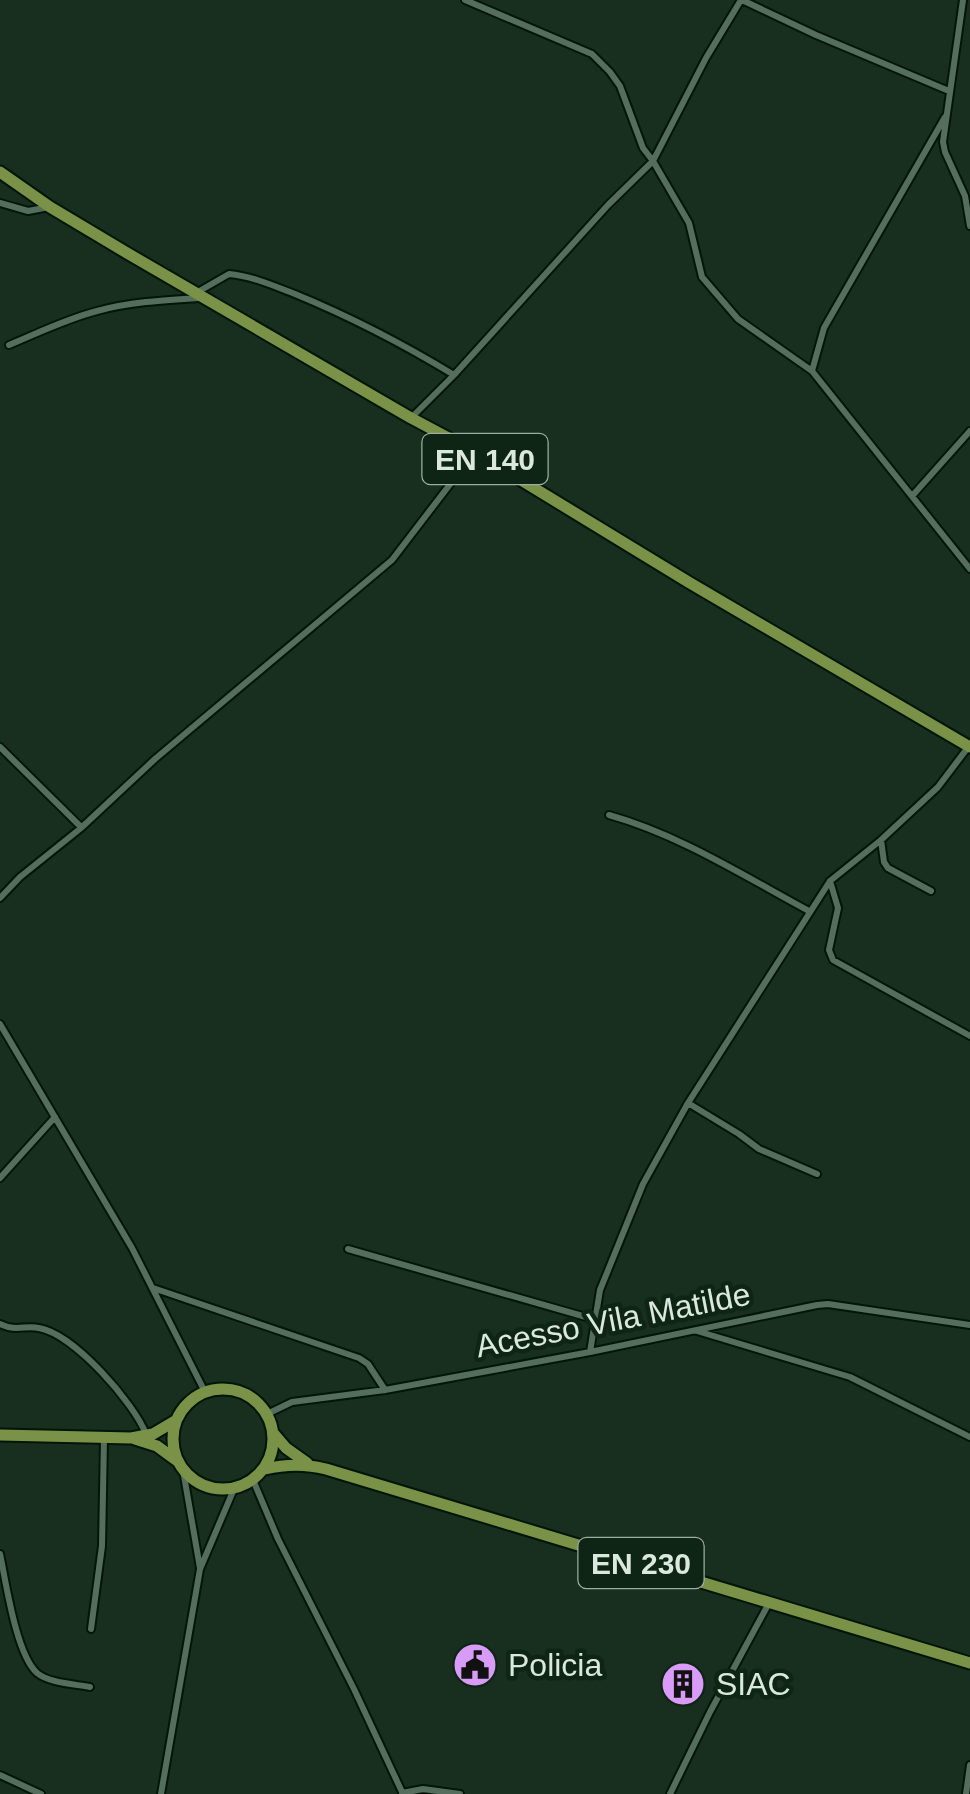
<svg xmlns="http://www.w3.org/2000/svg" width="970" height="1794" viewBox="0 0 970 1794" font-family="Arial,sans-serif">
  <rect width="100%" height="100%" fill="#182e1e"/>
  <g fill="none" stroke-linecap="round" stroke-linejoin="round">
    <defs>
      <path id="street" d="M465,0L592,54L610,72L620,86L643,148L653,161L689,223L702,277L738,319L812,371L970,569
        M742,0L816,35L949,91
        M963,0L943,142L945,152L965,196L970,226
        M0,203L28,211L49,207
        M196,293L229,274C252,276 274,286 295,294C351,317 403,344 454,375
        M9,345C38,333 66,319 97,311C129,302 165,300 198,298
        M812,371L824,328L945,117
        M412,417L454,375L608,205L653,161L706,58L741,0
        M913,495L970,431
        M0,747L81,827
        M609,815C680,835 744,876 809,911
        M881,840L884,862L888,868L931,891
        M830,881L838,908L829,950L833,960L970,1036
        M0,898L20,877L81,828L155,759L392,560L474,453
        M0,1024L132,1248L205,1392
        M688,1103L739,1134L759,1149L817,1174
        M0,1178L55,1117
        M348,1249L593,1319
        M153,1288L359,1358L368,1364L385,1390
        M0,1324C16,1332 25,1325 39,1328C74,1334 134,1403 146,1434
        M697,1331L850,1377L970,1437
        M590,1352L600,1290L643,1184L688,1103L830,881L881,840L938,787L969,746
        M267,1414L292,1402L385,1390L590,1352L817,1305L828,1304L970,1325
        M183,1470L200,1568
        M253,1480L278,1539L354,1689L403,1794
        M0,1554C6,1582 16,1654 37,1673C49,1683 74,1684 90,1687
        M91,1629L102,1546L104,1439
        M0,1775L41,1794
        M402,1793L423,1789L460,1794
        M161,1794L200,1569L234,1489
        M670,1794L710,1712L769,1603
        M966,1794L970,1765"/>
      <path id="primary" d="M0,172L50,207L127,253L411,418L475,452L690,583L970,747
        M173 1439a50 50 0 1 1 100 0a50 50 0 1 1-100 0Z
        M274,1434L286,1448L307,1463
        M0,1435L131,1438L153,1434L175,1421
        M135,1439L157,1446L176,1460
        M265,1469C286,1464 306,1464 326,1469L970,1663"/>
    </defs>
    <use href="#street" stroke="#021608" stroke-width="10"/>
    <use href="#primary" stroke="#021608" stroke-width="15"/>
    <use href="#street" stroke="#556d5c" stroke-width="6"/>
    <use href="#primary" stroke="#7a9248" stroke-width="11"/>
  </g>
  <defs>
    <symbol id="civic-disc" viewBox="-11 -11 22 22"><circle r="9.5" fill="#d89bf8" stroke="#0e2415"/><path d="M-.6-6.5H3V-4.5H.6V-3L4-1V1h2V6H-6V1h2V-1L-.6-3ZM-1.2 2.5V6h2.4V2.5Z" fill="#111"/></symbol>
    <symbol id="building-disc" viewBox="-11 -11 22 22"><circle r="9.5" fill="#d89bf8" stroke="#0e2415"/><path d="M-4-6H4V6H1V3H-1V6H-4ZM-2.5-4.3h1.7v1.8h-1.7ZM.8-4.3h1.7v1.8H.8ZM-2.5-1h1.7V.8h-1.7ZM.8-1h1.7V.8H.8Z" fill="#111"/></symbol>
  </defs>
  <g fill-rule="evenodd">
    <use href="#civic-disc" x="450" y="1640" width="50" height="50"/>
    <use href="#building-disc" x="658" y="1659" width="50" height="50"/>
  </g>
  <g text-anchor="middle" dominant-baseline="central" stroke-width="9" stroke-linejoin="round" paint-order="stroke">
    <g fill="#0e2415" stroke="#9dada1" stroke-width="2.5">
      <rect x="422.5" y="434" width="125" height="50" rx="8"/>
      <rect x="578.5" y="1538" width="125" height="50" rx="8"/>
    </g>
    <g font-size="30" font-weight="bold" fill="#dae8dd">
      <text x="485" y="459">EN 140</text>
      <text x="641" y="1563">EN 230</text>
    </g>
    <g font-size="32" fill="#dae8dd" stroke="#0e2415">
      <text transform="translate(613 1320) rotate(-11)">Acesso Vila Matilde</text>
    </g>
    <g font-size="32" fill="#dae8dd" stroke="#0e2415" text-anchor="start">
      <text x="508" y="1665">Policia</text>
      <text x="716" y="1684">SIAC</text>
    </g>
  </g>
</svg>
